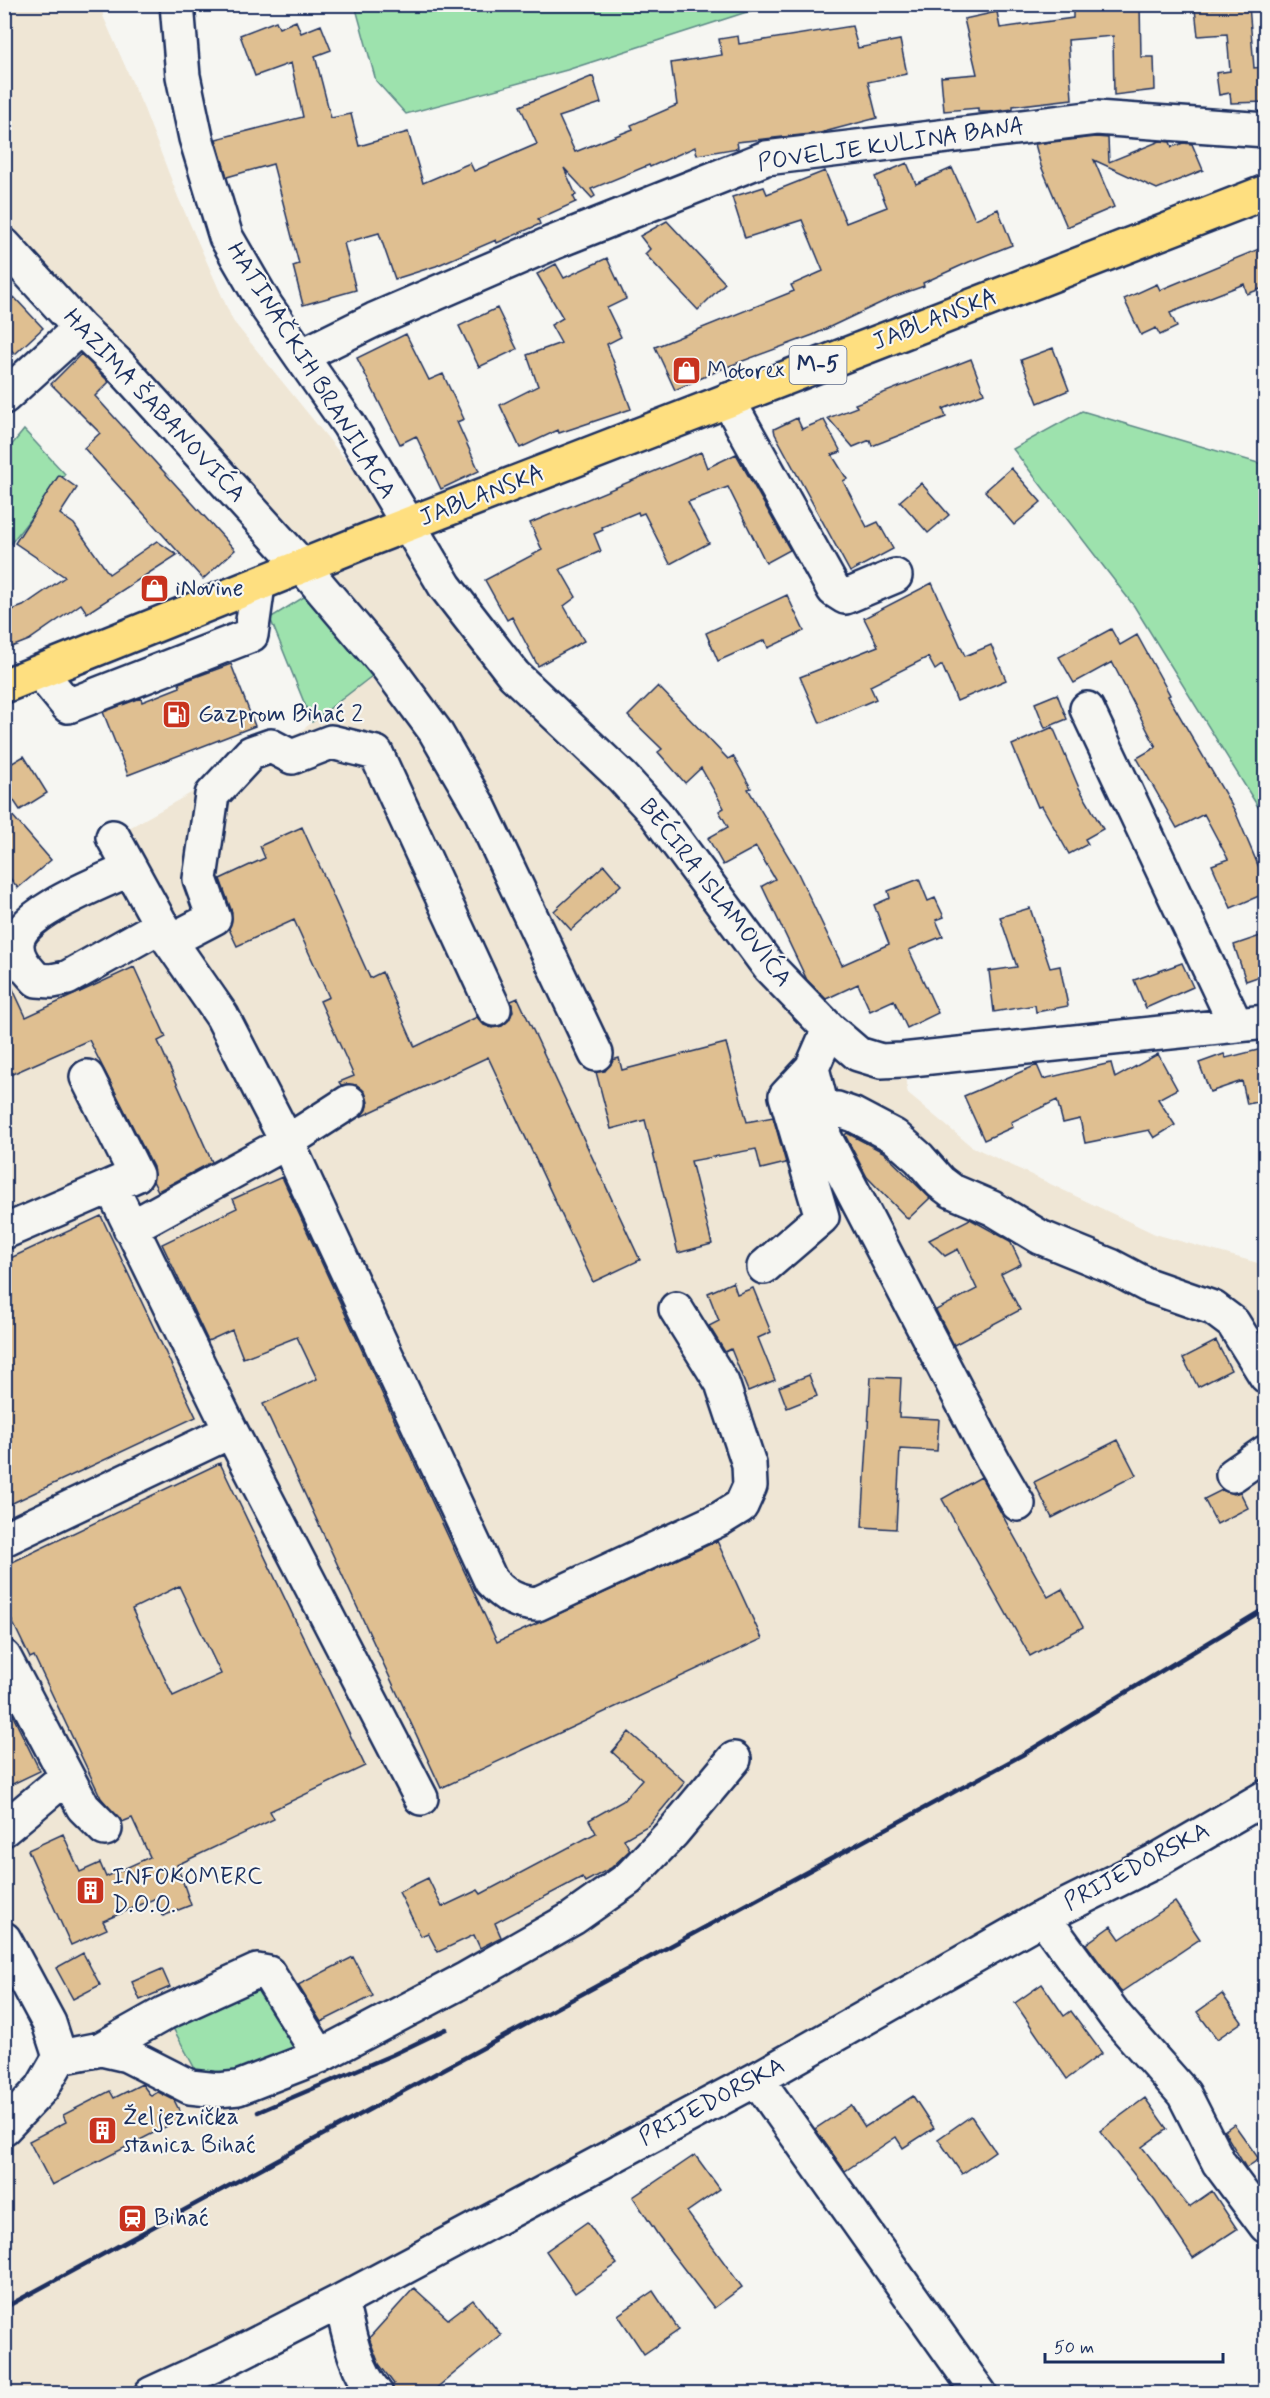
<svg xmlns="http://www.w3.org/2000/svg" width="1270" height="2398" viewBox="0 0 1270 2398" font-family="Mynerve,sans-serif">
  <rect width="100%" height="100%" fill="#f6f6f2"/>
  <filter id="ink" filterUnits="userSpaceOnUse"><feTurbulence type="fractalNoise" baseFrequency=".0167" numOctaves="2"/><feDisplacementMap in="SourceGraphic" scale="12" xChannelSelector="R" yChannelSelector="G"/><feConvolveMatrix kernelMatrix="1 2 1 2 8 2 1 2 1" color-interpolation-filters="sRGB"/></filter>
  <g filter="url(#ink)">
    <path fill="#efe6d5" d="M5,5H102L103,16L144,109L178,197L233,321L400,527L829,1029L902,1060L908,1094L971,1146L1155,1234L1265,1265V1797L151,2393H5V2128L60,2057L4,1939L5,917L97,873L113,837L301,731L384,666L5,245Z"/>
    <path fill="#9de2ad" stroke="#5c8886" stroke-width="1.5" d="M355,5V4L783,5L753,10L567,70L406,114L376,81Z
      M1082,411L1265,465V818L1134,606L1013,449Z
      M24,430L65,474L5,551V453Z
      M320,587L385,666L312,722L270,618Z
      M257,1971L320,2056L217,2110L165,2013Z"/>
    <path fill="#dfbf91" stroke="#1b2f5e" stroke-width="1.5" fill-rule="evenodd" d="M1100,4H1140L1141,57H1154L1155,90L1114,95L1113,36L1068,40L1072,99L1013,106V109L989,112H978V108L944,111L941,77L977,74L964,19L997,12L1000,28L1073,18V7Z
      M1249,5L1254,68L1263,67L1266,102L1231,103L1230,93L1219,95L1216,73L1230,71L1227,34L1198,36L1195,9Z
      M276,21L279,28L296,21L301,33L321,25L331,50L315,56L331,118L351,114L359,146L408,132L423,183L470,163L474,171L537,144L520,106L593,76L601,103L559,117L575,152L633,129L631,125L677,105L671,63L722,55L719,39L738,36L739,44L852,26L858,48L900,40L907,74L868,82L877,118L820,133L737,142L738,148L697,155L695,147L650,167L649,165L591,189L595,196L592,198L564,168L576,195L573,196L576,202L538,219L540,224L497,243L496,240L436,266L395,279L379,233L344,243L356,290L303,305L293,266L299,264L273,164L227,177L216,139L303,117L291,63L255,76L240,35Z
      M1096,137L1108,138L1109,162L1160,141L1170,142L1172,147L1183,143L1192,144L1203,170L1157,189L1094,160L1114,207L1067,227L1041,166L1035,144Z
      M907,163L916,184L952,168L975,219L998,209L1012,245L969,262L923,283L924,286L893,297L813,335L724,368L675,390L655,347L794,291L791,285L823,271L802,220L745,238L732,197L764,187L767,194L825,171L846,223L887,207L875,177Z
      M667,221L725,283L698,310L645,254L650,249L640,236Z
      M1266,246V287L1247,294L1244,284L1170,313L1177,327L1160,335L1156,328L1141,335L1124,299L1157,284L1160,290Z
      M607,258L626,299L607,308L621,337L607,344L631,409L559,433L558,430L520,448L500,405L538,386L527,355L561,343L551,325L563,318L537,274L556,264L564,278Z
      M14,297L43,328L15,354L4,342V306Z
      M497,308L517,349L479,367L459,326Z
      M406,334L429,380L443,374L464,419L457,422L479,471L441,489L416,436L400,444L357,358Z
      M1053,348L1069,390L1038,403L1021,360Z
      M81,354L109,382L95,396L235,550L203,579L84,448L100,433L51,384Z
      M971,359L984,393L943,409L946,417L872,446L870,440L853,447L828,418L857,407L855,404Z
      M797,418L802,429L824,420L841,452L832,455L847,479L843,481L867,527L878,522L893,549L850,572L775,434L774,429Z
      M701,452L707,468L736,454L790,550L766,563L728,487L688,502L709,543L670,564L644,513L639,515L638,512L602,527L603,530L594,534L601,551L560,569L576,597L564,606L584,641L538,666L512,617L507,620L485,580L542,550L530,523Z
      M1011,468L1041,502L1014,525L985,491Z
      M59,475L77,488L60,514L74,524L109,574L157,541L177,555L87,613L81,604L29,640L4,650V613L23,606L65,577L15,543Z
      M921,483L949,515L928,533L900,501Z
      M932,583L965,656L991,645L1006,680L957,701L942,665L935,670L928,657L870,686L876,699L820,723L800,677L878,646L864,618Z
      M787,595L804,631L768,648L765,640L718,661L706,633Z
      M1111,629L1120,645L1137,635L1170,695L1168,696L1235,811L1266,884V893L1231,908L1212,865L1228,859L1204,814L1177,828L1137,758L1156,747L1112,662L1074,683L1059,657Z
      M231,664L255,726L128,775L103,712L141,698L142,702L180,687L179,683Z
      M658,686L728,759L733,756L751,788L748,789L796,869L842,965L889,944L874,905L890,898L888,891L919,879L928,901L935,898L944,917L936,920L943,936L909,950L938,1013L907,1028L894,1000L870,1011L858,984L826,999L807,980L762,886L775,879L756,847L723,865L708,838L728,827L719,811L724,808L701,768L685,783L658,752L662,749L628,716Z
      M1057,694L1067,719L1045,728L1035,703Z
      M1053,727L1079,788L1103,829L1085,839L1088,844L1069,854L1042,806L1038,807L1012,745Z
      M24,756L47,793L20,810L4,786V768Z
      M4,806L51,860L18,888L4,871Z
      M302,827L370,978L382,972L415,1047L477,1017L484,1025L492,1028L502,1026L509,1020L513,1011L511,1001L518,998L640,1260L593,1282L488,1057L360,1117L366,1110L368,1102L365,1092L357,1085H341L339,1082L354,1076L320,1001L329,997L294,920L237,946L229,929L232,912L220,879L265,858L260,846Z
      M604,865L621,885L571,930L554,911Z
      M1030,908L1050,968L1060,966L1068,1006L1036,1012L1035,1005L994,1012L989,971L1017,967L1000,917Z
      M1266,934V974L1246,981L1234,945Z
      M1182,963L1193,987L1146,1008L1134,980Z
      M134,967L166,1037L158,1041L212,1162L158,1191L153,1181V1167L89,1040L10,1075L4,1063V970L26,1017Z
      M726,1043L747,1122L773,1117L786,1163L761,1169L756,1149L691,1161L712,1244L678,1253L645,1120L611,1129L596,1072L605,1071L613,1060L619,1058L622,1070Z
      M1266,1048V1100L1247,1104L1242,1081L1210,1092L1199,1063L1224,1054L1226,1058Z
      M1158,1054L1177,1089L1158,1099L1175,1125L1154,1138L1149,1130L1085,1143L1080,1119L1063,1123L1057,1100L1011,1122L1013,1127L984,1140L964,1096L1037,1065L1043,1079L1111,1063L1115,1078Z
      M847,1133L883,1152L930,1198L908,1219L867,1177L845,1135Z
      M282,1177L497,1642L717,1541L762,1639L441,1788L263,1404L317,1379L297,1337L243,1358L232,1330L208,1341L162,1244L237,1208L233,1199Z
      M101,1216L196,1417L4,1507V1261Z
      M970,1219L1010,1241L1021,1264L1001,1274L1020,1310L954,1345L936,1310L977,1289L958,1249L945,1256L929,1240Z
      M733,1282L737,1294L753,1288L771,1332L758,1338L775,1380L748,1391L731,1349L725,1352L709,1326L719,1321L708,1293Z
      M1216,1341L1231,1370L1198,1387L1183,1358Z
      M809,1375L817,1396L787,1408L779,1387Z
      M871,1377L901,1378L899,1417L939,1419L937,1451L900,1449L896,1529L862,1527Z
      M1118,1440L1136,1475L1052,1518L1034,1482Z
      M220,1463L365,1766L270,1811L274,1819L177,1865L191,1905L163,1916L156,1898L103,1921L107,1929L71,1945L28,1850L63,1834L80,1872L100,1863L106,1877L150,1857L132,1818L122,1822L101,1798L34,1656L30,1658L4,1604V1566ZM179,1586L221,1674L173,1696L132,1609Z
      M981,1477L1048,1597L1062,1589L1083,1627L1030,1656L942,1499Z
      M1222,1490L1234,1494L1240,1492L1248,1508L1217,1524L1204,1499Z
      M4,1698L40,1771L4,1788Z
      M629,1732L685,1782L649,1825L624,1839L630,1850L611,1868L585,1882L582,1877L495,1923L501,1937L480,1948L474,1935L438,1952L428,1933L421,1936L399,1892L428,1878L442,1907L478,1890L481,1894L596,1833L589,1820L623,1801L642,1779L612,1752Z
      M1175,1902L1200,1939L1121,1992L1086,1944L1111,1926L1120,1939Z
      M83,1953L100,1985L73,1999L56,1968Z
      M353,1957L373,1996L321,2022L298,1985Z
      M162,1969L170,1987L140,2000L132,1982Z
      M1042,1984L1064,2016L1071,2011L1102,2053L1067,2079L1015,2003Z
      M1222,1994L1242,2022L1217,2039L1197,2012Z
      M142,2084L151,2096L158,2092L174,2100L183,2118L52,2185L29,2141L66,2122L63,2115L110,2091L114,2098Z
      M913,2096L934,2128L903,2148L896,2137L845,2171L815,2129L851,2105L865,2127Z
      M1145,2098L1167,2129L1142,2147L1189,2207L1212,2191L1237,2229L1193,2258L1155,2201L1100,2131Z
      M971,2116L995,2151L962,2174L938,2139Z
      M1234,2124L1259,2159L1246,2168L1224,2131Z
      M695,2155L720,2189L687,2212L742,2287L714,2308L658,2235L633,2197Z
      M587,2222L617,2264L575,2293L546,2251Z
      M414,2288L448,2319L473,2300L501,2335L429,2394H394L392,2386L394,2384L379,2364L369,2338Z
      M653,2291L679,2330L644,2354L618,2315Z"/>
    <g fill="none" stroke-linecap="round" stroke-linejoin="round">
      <defs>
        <path id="minor" d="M177,4L183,76L196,138L226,237L266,306L349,425L445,586L514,675L622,777L655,813L769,967L829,1029L858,1054L881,1061L902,1060L1266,1022
          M4,245L80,328L120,366L303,567L387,666L435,731L479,807L596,1054
          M303,355L374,320L552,243L766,158L1096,118L1266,130
          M4,397L80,328
          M728,400L834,590L845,597L895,576
          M40,672L68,706L251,635L258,585
          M1087,709L1235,1023
          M113,837L170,941L222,1016L287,1142L491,1581C505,1596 517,1603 537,1604L720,1519L741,1506L750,1486L749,1464L722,1383L676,1309
          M130,869C105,881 18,913 17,944C16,959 28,970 37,980L52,981L67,978L162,925
          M170,941L214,918L200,879L212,795L251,753L271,746L292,757L331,742L376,753L494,1009
          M829,1029L812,1068L822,1108L824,1136L993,1461L1018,1504
          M87,1077L136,1175L111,1186
          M822,1108L837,1109L854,1115L894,1136L919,1158L940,1182L952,1191L992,1208L1040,1237L1111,1266L1147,1285L1213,1308L1233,1323L1266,1376
          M130,1228L287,1142L349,1102
          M4,1232L111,1186L231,1431L421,1798
          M764,1267L822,1217L786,1096L812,1068
          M1233,1475L1266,1452
          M4,1539L231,1431
          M4,1657L83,1807L105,1829
          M4,1829L66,1777
          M1043,1917L1116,2017L1184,2094L1219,2163L1266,2226
          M4,1939L49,2023L60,2057
          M101,2049L165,2013L257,1971L268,1973L320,2056
          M60,2057L101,2049L127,2055L190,2087L218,2090L238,2088L320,2056L466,1979L573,1918L628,1879L673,1832L734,1759
          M757,2079L980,2394
          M4,2128L42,2088L60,2057
          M341,2301C349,2334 354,2367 376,2394
          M151,2394L225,2360L341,2301L757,2079L1043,1917L1154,1862L1266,1797"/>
        <path id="major" d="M4,686L370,539L1266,192"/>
      </defs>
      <use href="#minor" stroke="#1b2f5e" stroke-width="38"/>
      <use href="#major" stroke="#1b2f5e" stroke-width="38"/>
      <use href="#minor" stroke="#f6f6f2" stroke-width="33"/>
      <use href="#major" stroke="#fedf80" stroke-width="33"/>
      <path stroke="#1b2f5e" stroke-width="4.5" d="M258,2112L392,2055L446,2029
        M4,2308L1022,1755L1266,1608"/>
    </g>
  </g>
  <defs>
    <symbol id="shop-square" viewBox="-11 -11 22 22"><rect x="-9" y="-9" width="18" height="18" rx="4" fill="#c8321e" stroke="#f6f6f2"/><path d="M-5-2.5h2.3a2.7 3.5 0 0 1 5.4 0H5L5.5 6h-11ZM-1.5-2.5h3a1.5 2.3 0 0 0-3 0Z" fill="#fff"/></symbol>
    <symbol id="fuel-square" viewBox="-11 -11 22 22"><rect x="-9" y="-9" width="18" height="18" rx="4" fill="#c8321e" stroke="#f6f6f2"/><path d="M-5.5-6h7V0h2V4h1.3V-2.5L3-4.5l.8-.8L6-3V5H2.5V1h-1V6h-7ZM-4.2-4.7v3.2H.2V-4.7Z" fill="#fff"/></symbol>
    <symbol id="building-square" viewBox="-11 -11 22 22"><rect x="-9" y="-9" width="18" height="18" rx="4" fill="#c8321e" stroke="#f6f6f2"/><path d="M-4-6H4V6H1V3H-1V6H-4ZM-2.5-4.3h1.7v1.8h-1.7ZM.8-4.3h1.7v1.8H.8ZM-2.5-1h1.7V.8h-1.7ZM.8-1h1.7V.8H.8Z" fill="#fff"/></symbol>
    <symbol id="station-square" viewBox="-11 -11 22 22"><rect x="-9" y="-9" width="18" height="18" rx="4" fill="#c8321e" stroke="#f6f6f2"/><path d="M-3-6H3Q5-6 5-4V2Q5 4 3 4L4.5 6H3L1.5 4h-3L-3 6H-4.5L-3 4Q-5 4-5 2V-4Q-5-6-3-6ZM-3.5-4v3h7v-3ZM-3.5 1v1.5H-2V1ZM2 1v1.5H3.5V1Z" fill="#fff"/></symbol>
  </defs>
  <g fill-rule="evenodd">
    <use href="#shop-square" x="670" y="354" width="33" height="33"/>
    <use href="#shop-square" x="138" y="572" width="33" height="33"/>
    <use href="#fuel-square" x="160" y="698" width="33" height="33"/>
    <use href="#building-square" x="74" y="1874" width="33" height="33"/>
    <use href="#building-square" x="86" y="2114" width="33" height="33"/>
    <use href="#station-square" x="116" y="2202" width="33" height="33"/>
  </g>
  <g text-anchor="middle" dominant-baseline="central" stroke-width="4.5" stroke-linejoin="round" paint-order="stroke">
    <rect fill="#f6f6f2" stroke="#5d6b8a" stroke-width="1.5" x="789.5" y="346" width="57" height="38" rx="4.5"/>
    <g font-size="22" font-weight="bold" fill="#1b2f5e">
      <text x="818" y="365">M-5</text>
    </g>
    <g font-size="24" fill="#1b2f5e" stroke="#f6f6f2">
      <text transform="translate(891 145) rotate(-8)">POVELJE KULINA BANA</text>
      <text transform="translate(935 320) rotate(-21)">JABLANSKA</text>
      <text transform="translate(311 371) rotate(58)">HATINAČKIH BRANILACA</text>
      <text transform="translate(154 406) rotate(47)">HAZIMA ŠABANOVIĆA</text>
      <text transform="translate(482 496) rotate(-21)">JABLANSKA</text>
      <text transform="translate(715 893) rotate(52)">BEĆIRA ISLAMOVIĆA</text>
      <text transform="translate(1137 1867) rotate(-28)">PRIJEDORSKA</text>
      <text transform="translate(712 2102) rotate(-28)">PRIJEDORSKA</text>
    </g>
    <g font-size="24" fill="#1b2f5e" stroke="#f6f6f2" text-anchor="start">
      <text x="707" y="371">Motorex</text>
      <text x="175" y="588">iNovine</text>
      <text x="198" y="714">Gazprom Bihać 2</text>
      <text x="112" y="1877">INFOKOMERC<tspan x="112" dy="28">D.O.O.</tspan></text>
      <text x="123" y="2117">Željeznička<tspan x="123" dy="28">stanica Bihać</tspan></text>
      <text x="154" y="2218">Bihać</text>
    </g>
  </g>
  <rect width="1270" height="2398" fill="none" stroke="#f6f6f2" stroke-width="24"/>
  <rect x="12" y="12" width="1246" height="2374" fill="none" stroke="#1b2f5e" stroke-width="2" filter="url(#ink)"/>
  <path d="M1045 2353v9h178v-9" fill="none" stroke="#1b2f5e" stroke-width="3"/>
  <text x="1054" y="2353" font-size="18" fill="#1b2f5e" stroke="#f6f6f2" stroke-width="4.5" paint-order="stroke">50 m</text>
</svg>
